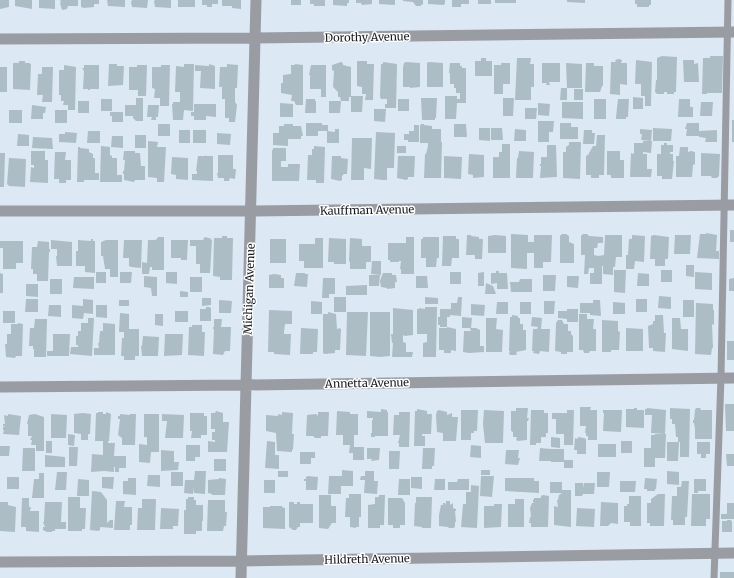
<svg xmlns="http://www.w3.org/2000/svg" width="734" height="578" viewBox="0 0 734 578" font-family="Merriweather,serif">
  <rect width="100%" height="100%" fill="#dde8f5"/>
  <path fill="#adbdc5" d="M0,0H9V7L0,9Z
    M15,0H32V9L15,6Z
    M39,0H55V9L39,8Z
    M60,0H78V6H68L67,9L62,10L60,3L61,2Z
    M81,0H99V4H94V7L84,8L81,7Z
    M107,0H125V7L108,6Z
    M132,0H148L147,8L132,7L131,2Z
    M155,0H171V8L155,7L154,1Z
    M178,0H195V7H178Z
    M202,0H218V4H212V7H207V5H202Z
    M222,0H241V9L232,8V6H222Z
    M291,0H301V5H291Z
    M310,0H325V6H314V4H310Z
    M333,0H349V3H347V6L333,5Z
    M356,0H372V4L362,5L361,3H356Z
    M379,0H395V5L379,4Z
    M403,0H423V4L420,6H416L413,2L403,1Z
    M428,0H445V3L444,5L428,4Z
    M452,0H469V4H461V7H452Z
    M478,0H491V4H478Z
    M495,0H516V3H495Z
    M567,0H585V3L567,2Z
    M635,0H651V5H649V7H637V4H635Z
    M662,56L677,57L676,92H674V94H667V92H664V94H657L655,92L656,80H657V58Z
    M710,56H723L722,93H707V94H702L703,58H710Z
    M481,58H486V61H492V76H475V61H481Z
    M517,58H531L530,64H534V87H531V100H515Z
    M619,59L622,60L621,63H627V85L620,84V95L610,94L611,62H616L615,60Z
    M636,60L652,62L651,106H645V96H641V84H635Z
    M683,60H694V64L698,63L699,82H684Z
    M19,61H25V63H29L31,64L30,90L13,89V63H19Z
    M357,61H367V64H374L373,100H365L366,94H362V87L357,86Z
    M341,62H342L343,65L351,67V97H349V101H341L340,97H338V92L333,87L334,71L332,70V65Z
    M383,62L397,64V66L396,108H385V104H387V99H381L380,97L381,64H383Z
    M406,62L420,63V87L410,88V87H403V67L404,63Z
    M429,62L443,63V87H427V63Z
    M450,63H460V66H462V68H466V103H457L456,119H445V96H457V99H460V93H456V88H454V84H450V73H449Z
    M501,63H510V84H503V94H494V65H501Z
    M542,63H560V82H549L550,85H546L547,83H542Z
    M566,63L582,64V88H567Z
    M586,63H594V66H603V86H602L600,92H585Z
    M109,64H117V66H124L123,85L108,86Z
    M184,64H194L193,111L184,110L183,120H173L172,104H173V102H180V92H175L176,66L184,67Z
    M209,64L215,66V89L200,88L201,71H195V65L209,66Z
    M227,64L238,65L237,88H235V102L237,105L235,122H229V118H225V99H222V87H219L220,67H227Z
    M295,64L303,65V105H296L294,101H291L292,95L281,93V83H283V75L291,74V65H295Z
    M64,65L76,67L75,110H68V105H63L64,101H61V95H59V70H64Z
    M84,65H99V89H90V90H88V89H83L84,71L82,68H84Z
    M137,65H147L146,96H138V90H129V67H137Z
    M161,65H170L169,106H160V98H154L155,89L152,88V67H161Z
    M311,65H326V97H321V89H310V75H309Z
    M0,67H7V92H0Z
    M42,67H53L52,102H42L43,95H37L38,74H42Z
    M561,88H567V100H560Z
    M574,89H583V100H574Z
    M351,96H363L362,112H351Z
    M633,97L643,98V109H633Z
    M136,98H143V121H136L133,118V116H125V105H136Z
    M421,98H437L436,118H435V120H422Z
    M503,98H514L513,116H503Z
    M101,99H112V111H101Z
    M306,99H315V101H316V113H305Z
    M398,99H409V111H398Z
    M594,99H606V119H594Z
    M618,99H629L628,117H626V119H616V117Z
    M679,99H690V107H693V117H678Z
    M78,101H89V113H78Z
    M329,101H341L340,113H329Z
    M562,102H583V119L562,118Z
    M701,102H713L712,116H700Z
    M280,103L293,104V117H280Z
    M538,103L550,104L549,116L538,115Z
    M194,104H216V117L206,116V120H194V116H191V112H194Z
    M32,105L46,107L45,113H43V119H31Z
    M148,105H159L158,117H156V120H151L152,117H147Z
    M525,108H537L536,119H525Z
    M374,109H386L385,122L374,121Z
    M9,110H22V123H9Z
    M55,110H67V123H55Z
    M110,112H123V122H112V116H110Z
    M732,120H734V142H732Z
    M538,121H554L553,132H549V142H538Z
    M306,123H322V125H328V131H318V136H306Z
    M560,123H571V127H578V139H560Z
    M687,123H699V131L717,130V142H705L706,138L699,137V136H686L687,129H685Z
    M158,124H170V136H158Z
    M284,124H293V126H301L303,136H301V139H288V146L273,145V133H279V126H284Z
    M421,124H424V125L432,126V129H441V142H442L441,178H424L425,154H426L428,146V143H420V126Z
    M454,124H466L467,137H454Z
    M414,125H419V142H408V140H404V134H409V131H414Z
    M479,128H490V141L479,140Z
    M491,128H502L503,140H491Z
    M653,128L672,129L671,141H653Z
    M335,129H339V143H327V131L335,132Z
    M515,129L526,130V141H514Z
    M640,129L652,130L651,141L641,140L642,134H640Z
    M179,130H190V143H179Z
    M193,130H206V143H193Z
    M584,130H592V133H595L594,144H583Z
    M88,131H100V143H87Z
    M65,132L77,133L76,143L59,142V134H65Z
    M376,132L395,133L394,168H387V180H383L374,179Z
    M217,133L231,134L230,145L217,144Z
    M18,134L29,135V146H17Z
    M135,135H146V148H135Z
    M597,135H605L604,175H599V178H591V175H586V156L588,155L593,146H596Z
    M112,136H123V148L111,147Z
    M33,137L52,138L53,149L32,148Z
    M352,138H372L371,169L364,168V180H351Z
    M148,141L158,142L157,147H166L164,182H157V178L148,177Z
    M643,141H652L651,153L643,152V154H647V169H652L651,177H630L631,153L634,154V143H643Z
    M569,142H581L580,179L563,178V152H566V147L569,145Z
    M664,143H667V145H673V152H670V154H673V161H674L672,179H662V176H657V154H661V145H664Z
    M502,144H510V178H493V157H499V152H502Z
    M547,145H556L557,177L540,178L541,166H540V164H541V157H547Z
    M101,146L110,147V155L112,156V158H117V175H122V182H100Z
    M314,146L325,147L324,183H316V180H307L308,155H312V149H314Z
    M397,146H406V153H397Z
    M78,147H80V148L89,149V152L93,154V158H95V173H99V180H84V182H77Z
    M680,147H688V152L691,151L695,152V164L693,165L692,177H676V156H679Z
    M273,148H286V161H281V167H288V164H300L299,181H272V150H273Z
    M31,151H45V160H48V183L30,182L31,167L34,168V165H31Z
    M124,151H135V153H140L141,166H145V180H135L134,182L124,180V174H123V171H124L125,160H123Z
    M519,151L534,152L533,178H516L517,158H518Z
    M607,151H620V160H624V178H611V175H607Z
    M55,152H66L65,160H71V180H66V183H59V179H54Z
    M0,153H5L4,187H0Z
    M701,153L720,154L719,176L717,178H712L711,176H701Z
    M469,154L484,155V177L473,178V175L468,174Z
    M205,155L206,156H213V181L192,180V174H197V171H196L198,156H205Z
    M218,155H233V169H236L235,179L230,178L229,181H224V178H218L217,173H218Z
    M332,156H341V158L348,159L347,174H344L342,176V180L340,181L331,179Z
    M398,156H415L414,177H408V179L406,180L397,178Z
    M444,156L462,157L461,179L444,178Z
    M172,157L188,158V180L176,179V175L171,174Z
    M9,158L26,159L25,187L9,186L7,184Z
    M730,230H734V242H730Z
    M706,233L717,235L716,251H719V259L697,258L700,234H706Z
    M511,234L528,235V242H534V235H552L551,262H543V268H534V253H527V269L511,268Z
    M562,234H566L569,236V242L574,244V263H560V236Z
    M583,234H587L589,236L603,237V243H598L597,248H594V255L598,256L604,255L605,235H622V257H616L615,267H613V275L603,274V266H602V284H590V273H594V268H589L588,274H584L585,255H581V236Z
    M467,235H471V236L479,237V239H483L482,259H475V255H466Z
    M495,235L506,236V253H488V236Z
    M632,235L645,236L644,262L635,261L634,269H626V255H628L629,239H632Z
    M654,235L669,237L668,259H665V266H655V259H650L651,236Z
    M675,235H691L690,254H674Z
    M222,236H227V238H233L232,280H220V277L213,276L214,238H222Z
    M443,236H456V239H459V258H452L451,266H442Z
    M158,237H164V270H152V267H150L149,274H142V262L147,263L148,240H155L157,239Z
    M205,237L212,239L210,240H212L210,273H200V264H196V246H190V240H204L203,239Z
    M406,237H414V274H401V269H400L401,261H399V262H390V260H388V243H406Z
    M423,237H439V258H437L436,267H426V258H421V239H423Z
    M315,238H323V268H304V261H299V244H315Z
    M329,238L346,239V264H334V262H328Z
    M350,238L362,239V246H371V262H366V269H350V262L349,261Z
    M91,239H93V241H95V273L85,272V266H76V251H78V240L91,241Z
    M270,239H286V263H270Z
    M51,240L72,242V266H57L56,256H57V249H51Z
    M106,240H118V277H110V269H105L103,256H101V242Z
    M124,240H142L141,268L131,267L129,266V258H123Z
    M171,240H188L187,260H181V258H171Z
    M0,241H23V263H16V269H3V248H0Z
    M38,241L49,242V249H50V252H49L48,281H37V274H33V269H31L32,247H37Z
    M372,261H381V275L371,274Z
    M686,265H694V277L686,276Z
    M614,270H626L625,293L614,292Z
    M661,270H672V282H661Z
    M496,271H499V273H507L508,289H497V283L491,284V273H496Z
    M96,272H106V283H96Z
    M120,272H132L131,283H120Z
    M166,272H177V284L166,283Z
    M450,272H461V284H450Z
    M484,272V286H478V273Z
    M695,272L712,273V290L695,289Z
    M0,273L3,274V293H0Z
    M296,273H305V274H308L307,287L294,286Z
    M383,273H392V275H396L397,282H395V288L387,289V288L381,287L380,281Z
    M638,273L649,274V286H637Z
    M274,274L281,275V278H284V288H269V275Z
    M369,275H380L379,286H369Z
    M543,275H556L555,291H543Z
    M144,276L157,277V296H152L151,288L144,287Z
    M416,276H427L428,288H416Z
    M567,276H579L578,288L567,287Z
    M74,277H94V289L73,288Z
    M190,277H202V292H190Z
    M323,278H335V294H329V298H322Z
    M734,278V291H729V279Z
    M50,279H62V294H50Z
    M520,279H532V292H511L510,282H519Z
    M486,283L493,286L496,294H485Z
    M26,284H38V297L26,296Z
    M367,285V295H346V286Z
    M180,291L188,292V297H180Z
    M659,296L671,297V309L658,308Z
    M334,297H346V312H334Z
    M425,297L438,298V304H425Z
    M458,297H462L461,316L450,315V317H447V327H440V325H438V317H440V309H451V303H457Z
    M202,298H211V305L202,306Z
    M26,299H38V312H25Z
    M83,299L93,300V314L84,313L83,319L72,318V305L83,306Z
    M636,299H647V312H636Z
    M119,300H129V306H119Z
    M219,300L232,301L231,313H219Z
    M593,300H600L601,316L590,315V313H580V303H593Z
    M683,300H694V317H683Z
    M311,301L322,302V314H311Z
    M544,301H555L554,314H544Z
    M497,302H508V314H496Z
    M520,302H531V314H520Z
    M613,302L625,303V314H613Z
    M696,303L713,304V310H714V325L712,324L713,348H712L711,355L695,354Z
    M471,304L485,305L484,316L471,315Z
    M49,305H61V317L48,316Z
    M96,305H107V318L96,317Z
    M206,307H210L211,309V321H200V309H206Z
    M425,307H437L436,357H423V343L427,342V334H417V309H419V308L425,309Z
    M393,308L413,310V335L405,336L403,335V342L406,343V352H413L412,357H392L393,343H392L391,334H393Z
    M567,309H578V322H567V319L558,318V311H567Z
    M269,310L292,311V324H285L284,332V334H291L290,355L274,354V352H268Z
    M3,311H15V323H3Z
    M175,311H188V322H175Z
    M328,312L336,314L337,329H338L339,328L341,329L340,350H335V353L325,354L323,353V314H328Z
    M347,312H368L366,356L346,355Z
    M370,312H390V356L380,357L370,356Z
    M120,313L129,314V329H139V356H135V360H124V356H121L122,338H124V332H119Z
    M155,314H163V326L155,325Z
    M579,314H587V319H594L593,329H596V351H590L589,353H584L583,350H579Z
    M512,315L518,316V318H520V324H523V330H526V350L516,352L517,353L516,355H510L509,353L510,351H509L510,317H512Z
    M655,315H663L664,333H666L665,352L653,351V348H649L648,326L653,324V321H655Z
    M462,317L472,318L471,328H462Z
    M532,317L542,318L541,329H550L549,352L540,351L539,354L533,353L534,351H532L533,329H537L538,327L531,326Z
    M88,318H94L92,356L70,354L71,347H78V345H76V336H78V331H81V323H88Z
    M486,318H497L496,329L503,330L502,352H486Z
    M672,318H680L681,329H688V351L672,349Z
    M35,319H47L46,357H34V349H33V346H29L30,328H34Z
    M214,319H222L221,327H231L230,351H225L223,355L213,354L214,329H213V327H214Z
    M558,320H562L564,324H568V331H571V334L573,336V352H567V354H561V352L555,351L556,323Z
    M602,320L618,321V331L620,332L619,350H611V352H602Z
    M18,323L23,324L22,356H16L15,358L6,357L5,344H7V334H11V324H18Z
    M103,323L115,324V355H94V348H99L98,343H99L100,331H103Z
    M192,325H202V332H205L204,356L188,355L189,327H192Z
    M447,327L456,329V351L451,350V353H444V350H439V328H447Z
    M301,328L318,329L317,352H313V354H300Z
    M470,328H476L480,330V346H484V352L469,353L463,352L464,331H471Z
    M626,328L643,329V351H626Z
    M53,334H70L69,356H47V351H53Z
    M165,334H183L182,355L164,356Z
    M143,336L159,337L158,356H142L141,346H142Z
    M727,341H734V360H727Z
    M725,404H734V431H726Z
    M580,407H591L590,410H597V440H588V436H586V433H585L586,426H580Z
    M516,408H528L527,418H529L528,421H527V440L518,441L516,440L517,437H513V432L511,431V411H516Z
    M634,408H637V410H644V428L626,427V409H634Z
    M647,408L666,410L665,434L651,433L652,415H645V409H647Z
    M670,408L690,409L689,457H680V442H678V437H676L675,424H672V419H670Z
    M696,408H700L701,409L700,410H712V439H695V429L694,423H693V420H694L695,410Z
    M381,409L387,410V412H388V436H375V437H371V433H372V420H373V418H367V411L381,412Z
    M417,409L427,411V414H432L431,434H422V436H425V446H414L415,411H417Z
    M439,410L447,412V415L452,413V417H458L456,441H443V433L437,432L436,415L437,411Z
    M461,410H478L477,431H474V433H471V440H461Z
    M484,410L504,411L503,443H485L483,424Z
    M531,410H544V413H548V433H546V437H541V443H536V445H530Z
    M567,410H574L573,445H564V434H556V419H552V413H567Z
    M603,410H622L621,432L603,431L604,413H603Z
    M216,411L223,413V422H229L227,452H208V441L215,442V440H212V432H215V429H211V413H215Z
    M337,411L350,412V414H358V435H354V447H364V460H353V453H349L350,445H343V435H336Z
    M98,412H103V414H106V412L111,414L109,441H108V443H115L114,456H126V468H119V472H115V467H114V472L104,471L91,472L92,454L103,455V441H95L96,413H98Z
    M282,412L293,413L292,434H294L293,450L292,449V452L277,451L276,433L266,431V415L278,416V414L282,415Z
    M318,412H329L328,436H321V438H315L313,436H306L307,415L316,414L318,416Z
    M399,412H410L409,447H399V443H398L400,435H393L394,415H399Z
    M83,413L91,414L90,434H88V440H81V434L74,433V414Z
    M190,413H204V416H207V435H201V438H191L192,431H190Z
    M8,414L21,416L19,435L3,434L4,430H3V427H5L3,426V424H5L4,415L8,416Z
    M35,414L44,417V451H36V445H31L32,440H30L32,436H28V424H27L29,415Z
    M51,414L67,415L66,438H51Z
    M120,414L130,415V414H136L135,445H122V438L118,435L120,419H118V416H120Z
    M144,414H159V452H151L150,463L139,462V444L147,445V437H144Z
    M162,414L184,415L183,438H165L167,421H162Z
    M68,434L75,435L74,446L68,445Z
    M655,434H666L665,458H655V467H644V448H651V435H655Z
    M551,437L560,438V448L551,447Z
    M578,437L584,438L586,439V454H577V450H574L575,438L578,439Z
    M46,441H52V453H46Z
    M267,441L275,442V455H279V469L265,468Z
    M621,441H632V453H621Z
    M667,442H679L678,461H667Z
    M697,442H710V454H706V458H701V454H697Z
    M598,444H616V457H598Z
    M186,445H200V457H195V461H186Z
    M471,445L481,446V458L470,457Z
    M0,446H10L9,456H0Z
    M69,447H78L77,466H69Z
    M23,448H35V471H22Z
    M367,448H380L379,460L371,461L372,459H367Z
    M423,448H435L434,466H432V469H422Z
    M540,448L551,449V461H539Z
    M551,449H564V460H573V468H564V462H551Z
    M161,450L174,451V462H179L178,470L161,471Z
    M506,450H519L518,458H520L518,465L505,464Z
    M389,451H400L399,469H389Z
    M300,452H315V458H311V464H300Z
    M726,454H734V466H727Z
    M45,455L65,457V467H45Z
    M214,459H226V471H214Z
    M342,470L353,471V486H341V494H328L329,476H342Z
    M481,470H490V475H481Z
    M195,471H206L205,494L194,493V487L193,494L184,493L185,480H194Z
    M278,471H288V477H278Z
    M365,471H374V481H378L377,494L364,493L365,480H360L361,476H365Z
    M667,471L679,472V485L667,484Z
    M57,472H67L66,490H55Z
    M171,472H183V486H171Z
    M597,472H610L609,487H597Z
    M39,473H44V498H32L34,479H39Z
    M148,475H160V487L147,486Z
    M308,476L318,477L317,490H306V481H304V479H306V477Z
    M481,476H494L492,497L480,496Z
    M7,477H19V489H7Z
    M102,477H114L113,489L102,488Z
    M411,477H422V489L411,488Z
    M128,478H136V495L123,494V481H128Z
    M219,478L226,479L225,495H212V494L208,493V480L219,479Z
    M505,478H534V481H539V493L505,491Z
    M645,478L657,479L656,489H655V491H647V489H644Z
    M78,479L89,480V496H77Z
    M399,479H410V495H398Z
    M435,479H445V490H434Z
    M458,479H469V490H457V489V490H448V482H457Z
    M694,479H706V491H698V493H694Z
    M264,480H275V493H264Z
    M620,481H636L635,492H620Z
    M682,481H689L687,517H685V525H673V520H671L672,496H677V487H681Z
    M550,482H562V490H571V527L554,525V506L558,507L557,500H558L559,495L562,493H550Z
    M575,483H583L584,488V483H595L594,494H583L582,496H575Z
    M471,485L479,486L477,528L461,527L463,504H466V492H471Z
    M92,491L101,492L107,500V523L110,520H113V528L100,527V530L98,531L90,530Z
    M349,494H361V517H359V527H356V528L350,527V517H345L346,498H349Z
    M658,494H665L664,526H650V523H647V503H651V499Z
    M692,494H710V519H706V526H691Z
    M319,495H331V506H336V523H332L328,529L319,528Z
    M379,495H385L384,525H380V528H368V505L375,504V497H379Z
    M543,495L549,496L548,527H531V523H529L530,517H531L530,508L532,503H534L533,502V499L534,500V498H541V496Z
    M629,496H641V526H630V522H624V506H627V504H629Z
    M68,497H80V508H86L85,529H82V531H68Z
    M188,497H194V500H196V505H203V521H202V531H196V534H184V510H186V499H188Z
    M416,497H432L431,528H422V527L414,526L415,503H416Z
    M22,498H29V507H31L30,511H39V532L26,531V527H21Z
    M388,498H402L405,503V525H400V528H393V525H388Z
    M142,499H156L155,530H137L138,508H142Z
    M515,499H524V527H508V504H515Z
    M208,500H225V512H227L226,526H224L223,531H207Z
    M116,501H125L124,507H132V525H130V530H114Z
    M446,501H450V505L453,503V508L456,509V511H455L456,522H455V527L453,528H449L448,527L439,526V515L441,505H443V503H445L446,505Z
    M0,502H8V505L16,507L15,532L0,531Z
    M45,502H62L61,522H66V529H55V531H52V532H47L43,530V527H45L43,522H44Z
    M289,502H294V504H297V502H300V504H313V523H300V527H298L296,530H293L289,527Z
    M601,502L618,503V524L611,523L608,526H600Z
    M727,503H734V519H721V514H727Z
    M494,504H502L501,527L484,528V506H494Z
    M270,506H282V507L285,508V529L263,528V507H270Z
    M161,508L179,509L178,526H173V529H160Z
    M577,508L595,509L594,527L576,526Z
    M727,520H731V521H732V532H722V521H727Z
    M720,572H734V578H720Z"/>
  <g fill="none" stroke-linecap="round" stroke-linejoin="round">
    <path stroke="#9a9ca3" stroke-width="7" d="M714,578L721,377L728,0"/>
    <path stroke="#9a9ca3" stroke-width="11" d="M0,39L255,38L734,32
      M0,211H251L734,205
      M0,387L246,385L734,378
      M0,562L241,561L734,553
      M241,578L256,0"/>
  </g>
  <g text-anchor="middle" dominant-baseline="central" stroke-width="3" stroke-linejoin="round" paint-order="stroke">
    <g font-size="11" fill="#161a1f" stroke="#fff">
      <text transform="translate(367 37) rotate(-1)">Dorothy Avenue</text>
      <text transform="translate(367 210) rotate(-1)">Kauffman Avenue</text>
      <text transform="translate(249 289) rotate(-88)">Michigan Avenue</text>
      <text transform="translate(367 383) rotate(-1)">Annetta Avenue</text>
      <text transform="translate(367 559) rotate(-1)">Hildreth Avenue</text>
    </g>
  </g>
</svg>
